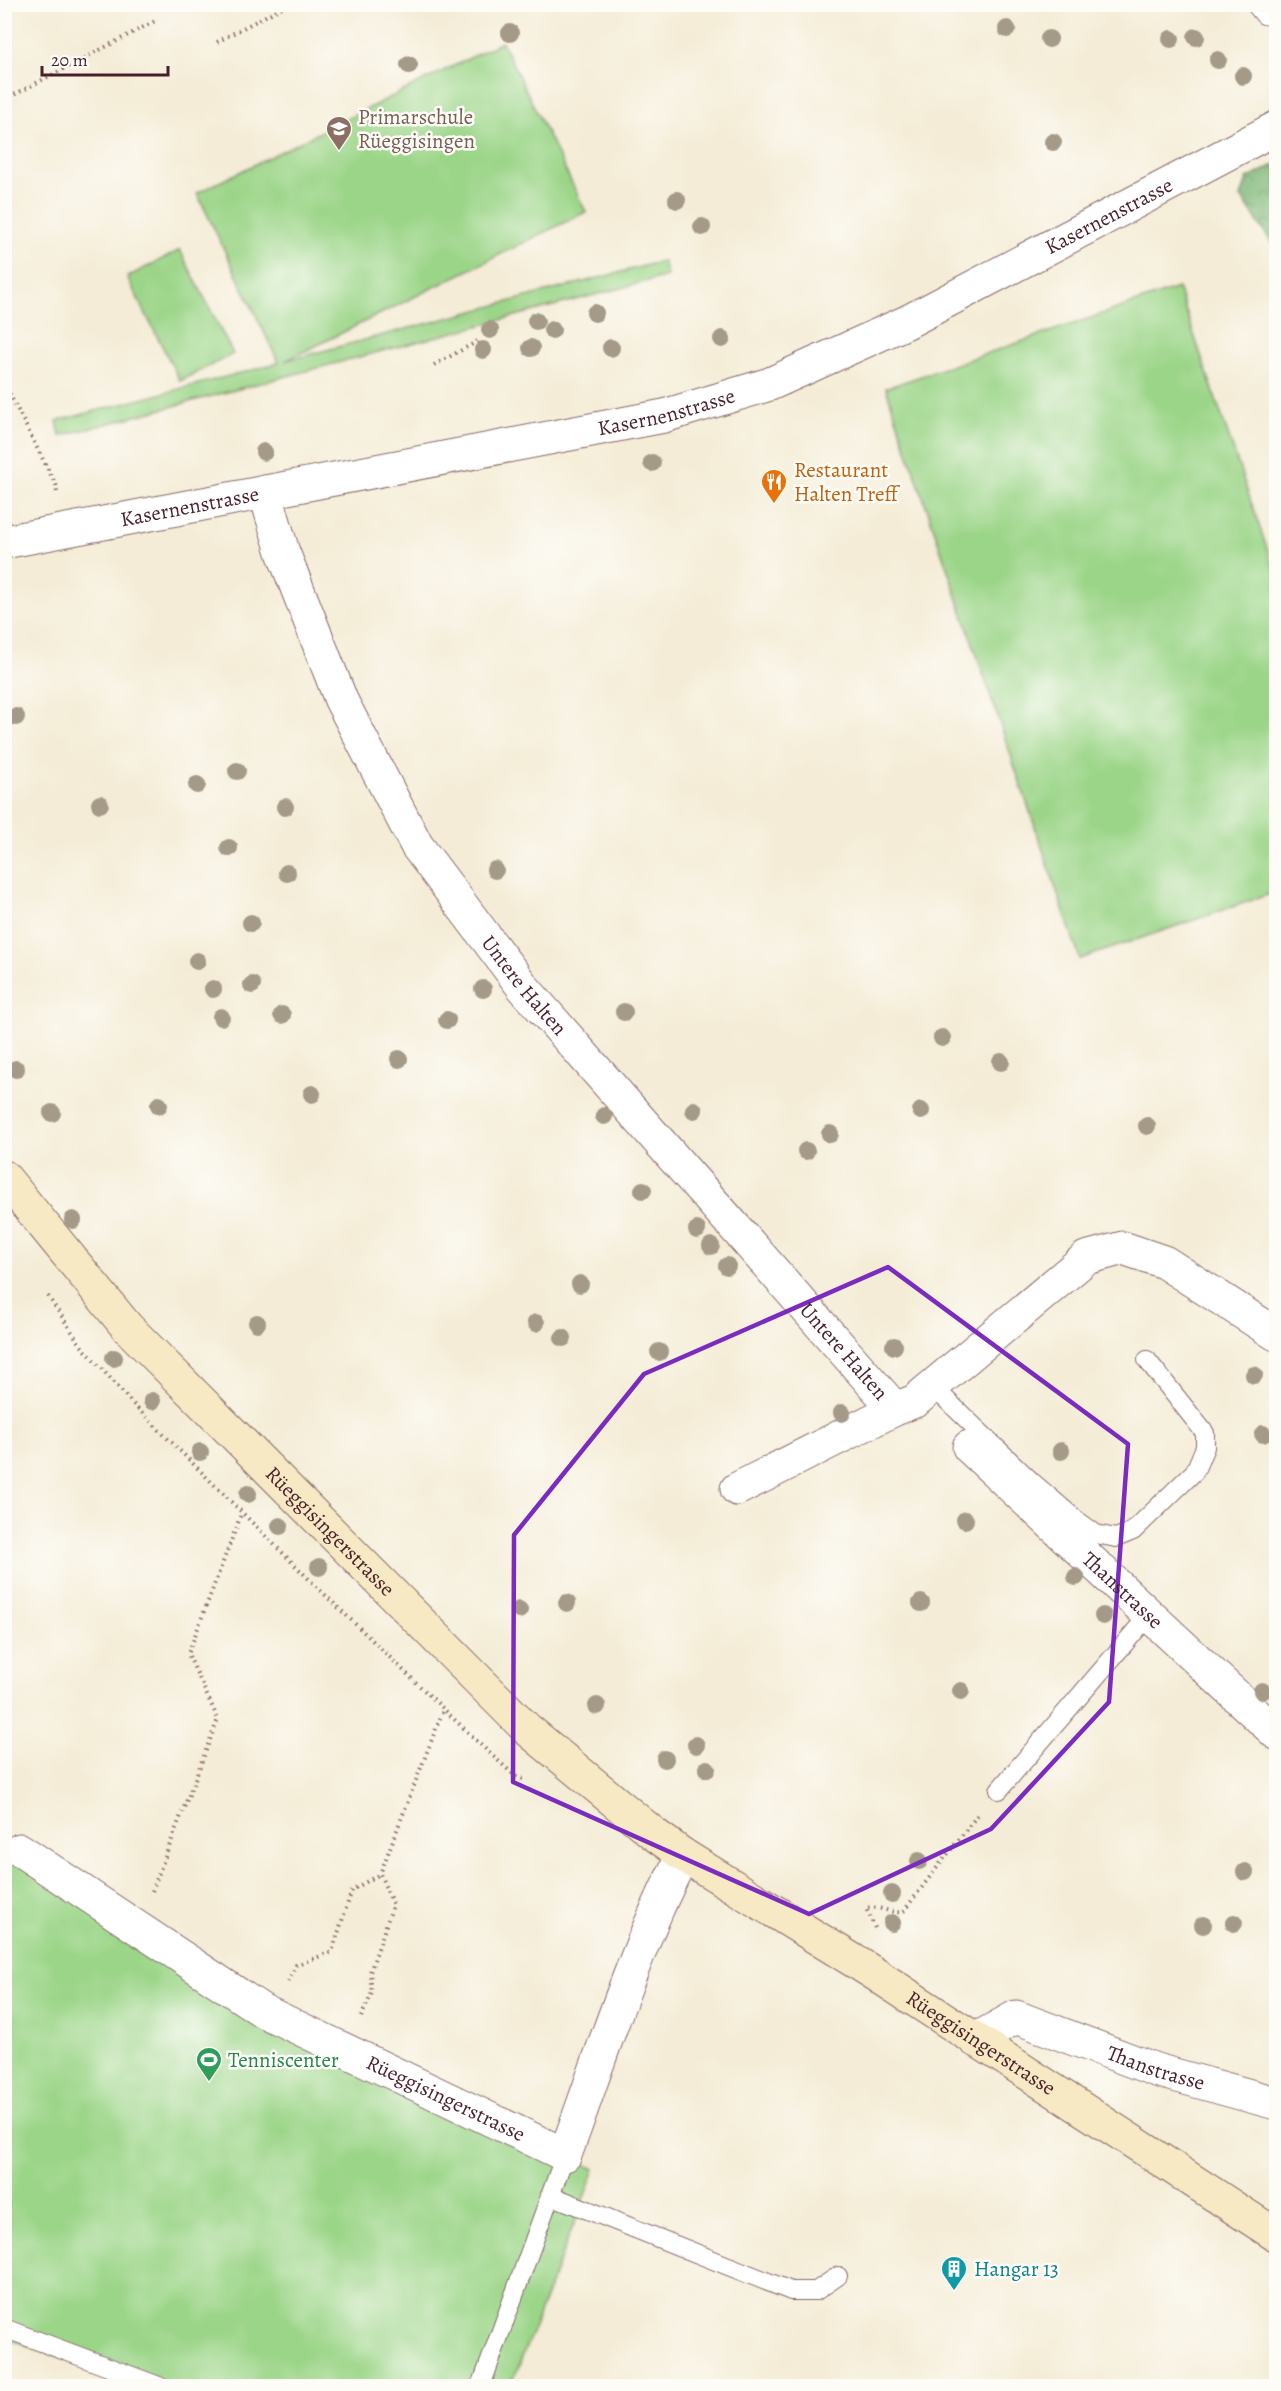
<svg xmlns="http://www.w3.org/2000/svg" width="1281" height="2391" viewBox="0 0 1281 2391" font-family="Alegreya,serif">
  <defs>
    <pattern id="forest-crowns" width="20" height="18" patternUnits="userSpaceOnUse" patternTransform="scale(1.5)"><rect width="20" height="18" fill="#7cb674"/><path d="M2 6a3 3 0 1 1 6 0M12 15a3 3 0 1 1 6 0" fill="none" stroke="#68935f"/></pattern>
  </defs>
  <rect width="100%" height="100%" fill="#fdfcf7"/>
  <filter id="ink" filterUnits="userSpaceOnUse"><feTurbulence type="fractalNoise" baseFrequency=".0167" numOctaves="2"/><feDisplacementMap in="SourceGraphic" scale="12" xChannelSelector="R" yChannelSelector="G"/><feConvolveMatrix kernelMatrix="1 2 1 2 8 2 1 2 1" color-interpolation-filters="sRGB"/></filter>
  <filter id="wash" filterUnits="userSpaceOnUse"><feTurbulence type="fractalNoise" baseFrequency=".008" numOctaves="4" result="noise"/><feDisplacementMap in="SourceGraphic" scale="24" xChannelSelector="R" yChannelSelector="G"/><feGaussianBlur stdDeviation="1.35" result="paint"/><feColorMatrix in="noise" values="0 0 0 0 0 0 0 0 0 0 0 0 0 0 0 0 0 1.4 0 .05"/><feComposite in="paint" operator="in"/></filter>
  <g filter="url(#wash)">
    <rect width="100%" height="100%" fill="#f4ecd6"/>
    <path fill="url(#forest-crowns)" stroke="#636a50" stroke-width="1.5" d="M1276,164V249L1241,197L1247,179Z"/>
    <path fill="#9bd588" stroke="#727a5a" stroke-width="1.5" d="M502,42L586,212L285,361L663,261L667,276L60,436L57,421L279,363L197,193Z
      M180,250L233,354L180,381L127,277Z
      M1178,288L1276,575V892L1080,959L886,388Z
      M4,1849L263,2011L595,2169L511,2386H139L5,2337Z"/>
  </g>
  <g filter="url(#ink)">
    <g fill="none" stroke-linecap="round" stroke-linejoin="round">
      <defs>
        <path id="lane" d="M1255,4L1264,15L1276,17
          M932,1386L1030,1480L1074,1518L1096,1534L1116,1538L1133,1531L1195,1471L1205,1447V1433L1147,1360
          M999,1790L1149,1615
          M550,2195L791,2291H816L838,2276
          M4,2328L159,2386
          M481,2386L565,2155"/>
        <g id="street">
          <path id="s1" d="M265,492L283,552L341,700L417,846L523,987L895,1409L915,1401L1086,1258L1123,1248L1164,1262L1276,1334"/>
          <path id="s2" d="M4,542L664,416L770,384L907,322L1276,128"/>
          <path id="s3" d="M969,1447L1276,1733"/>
          <path d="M737,1489L895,1409"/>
          <path id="s4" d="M20,1850L263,2011L565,2155C602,2054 634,1950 683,1855"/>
          <path id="s5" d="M975,2040L1016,2017L1156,2070L1276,2103"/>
        </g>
        <g id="secondary">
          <path id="s6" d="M4,1177L127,1327L527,1729L654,1834L683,1855L872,1972L1276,2235"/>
        </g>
      </defs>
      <use href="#lane" stroke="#866767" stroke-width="20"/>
      <use href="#street" stroke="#866767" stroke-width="35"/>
      <use href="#secondary" stroke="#866767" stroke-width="35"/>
      <path stroke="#866767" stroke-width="4" stroke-dasharray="1.5 4.5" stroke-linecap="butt" d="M217,42L288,4
        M4,100L157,20
        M434,365L480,340
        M4,383L56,485L57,493
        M48,1296L80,1344L133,1404L321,1591L481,1745L515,1776L526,1780
        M152,1891L218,1719L188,1654L242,1512
        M875,1928L866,1908C879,1905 890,1914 903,1912L979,1813
        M288,1982L296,1965L332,1952L352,1890L380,1874
        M361,2017L372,1993L370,1972L393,1905L380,1874L444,1708"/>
      <use href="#lane" stroke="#fff" stroke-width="18"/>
      <use href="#street" stroke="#fff" stroke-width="33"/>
      <use href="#secondary" stroke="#f6e9c3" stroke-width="33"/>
    </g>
    <g fill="#a49a87">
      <circle cx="1007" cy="29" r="9"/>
      <circle cx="510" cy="33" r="9"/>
      <circle cx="1196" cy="37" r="9"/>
      <circle cx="1049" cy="39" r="9"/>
      <circle cx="1171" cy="39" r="9"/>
      <circle cx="1218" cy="60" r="9"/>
      <circle cx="409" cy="65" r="9"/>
      <circle cx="1243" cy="76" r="9"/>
      <circle cx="1053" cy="142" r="9"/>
      <circle cx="677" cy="200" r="9"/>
      <circle cx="702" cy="227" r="9"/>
      <circle cx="595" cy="313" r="9"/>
      <circle cx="536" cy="321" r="9"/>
      <circle cx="490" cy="330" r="9"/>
      <circle cx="552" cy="330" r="9"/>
      <circle cx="722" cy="339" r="9"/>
      <circle cx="531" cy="348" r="9"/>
      <circle cx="611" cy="348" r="9"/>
      <circle cx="483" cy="350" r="9"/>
      <circle cx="264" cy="452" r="9"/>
      <circle cx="652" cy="463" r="9"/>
      <circle cx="16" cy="717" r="9"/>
      <circle cx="237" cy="771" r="9"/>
      <circle cx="197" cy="785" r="9"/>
      <circle cx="100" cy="804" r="9"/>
      <circle cx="285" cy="807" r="9"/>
      <circle cx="229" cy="848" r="9"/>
      <circle cx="495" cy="870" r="9"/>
      <circle cx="287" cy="873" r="9"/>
      <circle cx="251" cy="923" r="9"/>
      <circle cx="197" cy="961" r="9"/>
      <circle cx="252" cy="985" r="9"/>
      <circle cx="213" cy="989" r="9"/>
      <circle cx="483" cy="989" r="9"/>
      <circle cx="624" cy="1012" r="9"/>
      <circle cx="282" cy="1015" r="9"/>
      <circle cx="221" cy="1017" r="9"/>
      <circle cx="447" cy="1020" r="9"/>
      <circle cx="942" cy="1038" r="9"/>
      <circle cx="399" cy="1059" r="9"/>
      <circle cx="1001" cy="1062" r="9"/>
      <circle cx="16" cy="1069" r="9"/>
      <circle cx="312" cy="1094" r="9"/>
      <circle cx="159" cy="1105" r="9"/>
      <circle cx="694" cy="1110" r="9"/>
      <circle cx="921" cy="1111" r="9"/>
      <circle cx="52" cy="1113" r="9"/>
      <circle cx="604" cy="1116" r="9"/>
      <circle cx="1147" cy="1126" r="9"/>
      <circle cx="830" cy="1134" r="9"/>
      <circle cx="806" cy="1151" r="9"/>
      <circle cx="643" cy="1190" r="9"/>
      <circle cx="73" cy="1220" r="9"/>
      <circle cx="697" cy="1230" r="9"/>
      <circle cx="711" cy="1246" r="9"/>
      <circle cx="727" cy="1266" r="9"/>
      <circle cx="580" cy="1284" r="9"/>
      <circle cx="257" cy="1323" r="9"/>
      <circle cx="536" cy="1323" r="9"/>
      <circle cx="563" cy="1338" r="9"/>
      <circle cx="894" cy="1346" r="9"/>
      <circle cx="659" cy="1352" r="9"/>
      <circle cx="114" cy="1358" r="9"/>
      <circle cx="1254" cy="1375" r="9"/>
      <circle cx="152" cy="1401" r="9"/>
      <circle cx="842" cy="1413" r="9"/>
      <circle cx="1263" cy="1434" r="9"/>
      <circle cx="1061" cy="1451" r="9"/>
      <circle cx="200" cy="1452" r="9"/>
      <circle cx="248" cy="1494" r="9"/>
      <circle cx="965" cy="1520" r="9"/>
      <circle cx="280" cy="1526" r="9"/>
      <circle cx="319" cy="1567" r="9"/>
      <circle cx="1076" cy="1577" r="9"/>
      <circle cx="567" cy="1603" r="9"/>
      <circle cx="921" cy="1603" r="9"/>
      <circle cx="519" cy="1610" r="9"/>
      <circle cx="1103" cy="1616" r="9"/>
      <circle cx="961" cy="1691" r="9"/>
      <circle cx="1262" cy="1691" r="9"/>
      <circle cx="597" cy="1706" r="9"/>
      <circle cx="696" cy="1745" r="9"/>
      <circle cx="665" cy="1759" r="9"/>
      <circle cx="707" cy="1769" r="9"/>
      <circle cx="919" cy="1861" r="9"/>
      <circle cx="1245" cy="1872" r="9"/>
      <circle cx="892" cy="1894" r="9"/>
      <circle cx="892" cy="1923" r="9"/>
      <circle cx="1234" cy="1923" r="9"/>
      <circle cx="1203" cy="1925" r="9"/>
    </g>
  </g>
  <path fill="none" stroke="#7b2cbf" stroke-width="4.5" stroke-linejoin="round" d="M888,1267L1128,1444L1109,1702L991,1829L809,1914L513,1782L514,1535L644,1374Z"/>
  <defs>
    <symbol id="school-pin" viewBox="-11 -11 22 30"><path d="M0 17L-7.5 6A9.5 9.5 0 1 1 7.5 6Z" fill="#8d6e63" stroke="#fdfcf7"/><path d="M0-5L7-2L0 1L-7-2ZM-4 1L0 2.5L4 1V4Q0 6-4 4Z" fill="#fff"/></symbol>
    <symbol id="restaurant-pin" viewBox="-11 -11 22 30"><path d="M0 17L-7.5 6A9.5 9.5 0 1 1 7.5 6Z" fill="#e8710a" stroke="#fdfcf7"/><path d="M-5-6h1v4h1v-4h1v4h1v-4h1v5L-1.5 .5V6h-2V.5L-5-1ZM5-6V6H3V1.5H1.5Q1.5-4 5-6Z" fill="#fff"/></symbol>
    <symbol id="stadium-pin" viewBox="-11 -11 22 30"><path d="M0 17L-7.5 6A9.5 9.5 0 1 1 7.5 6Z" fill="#2e9e5b" stroke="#fdfcf7"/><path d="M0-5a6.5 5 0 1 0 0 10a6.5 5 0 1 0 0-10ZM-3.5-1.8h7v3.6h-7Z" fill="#fff"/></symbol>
    <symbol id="building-pin" viewBox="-11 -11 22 30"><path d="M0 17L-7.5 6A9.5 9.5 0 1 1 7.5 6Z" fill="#0f9aa8" stroke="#fdfcf7"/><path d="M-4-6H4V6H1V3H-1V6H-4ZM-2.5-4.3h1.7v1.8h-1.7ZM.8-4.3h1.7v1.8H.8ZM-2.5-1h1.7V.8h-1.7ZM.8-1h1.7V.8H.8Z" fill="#fff"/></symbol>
  </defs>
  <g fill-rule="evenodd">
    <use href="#school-pin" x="324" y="114" width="30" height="40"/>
    <use href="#restaurant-pin" x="759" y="467" width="30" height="40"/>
    <use href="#stadium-pin" x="194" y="2045" width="30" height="40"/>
    <use href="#building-pin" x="939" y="2254" width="30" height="40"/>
  </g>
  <g text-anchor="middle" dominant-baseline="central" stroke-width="5" stroke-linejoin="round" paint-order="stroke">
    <g font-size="21" fill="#785e54" stroke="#fdfcf7" text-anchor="start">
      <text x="358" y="117">Primarschule<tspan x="358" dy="24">Rüeggisingen</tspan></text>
    </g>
    <g font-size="21" fill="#4a1f2b" stroke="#fdfcf7">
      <text stroke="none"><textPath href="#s2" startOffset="1161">Kasernenstrasse</textPath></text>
      <text stroke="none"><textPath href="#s2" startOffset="675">Kasernenstrasse</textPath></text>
      <text stroke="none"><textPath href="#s2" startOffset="189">Kasernenstrasse</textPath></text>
      <text stroke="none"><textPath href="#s1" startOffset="562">Untere Halten</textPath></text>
      <text stroke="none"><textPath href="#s1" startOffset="1048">Untere Halten</textPath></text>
      <text stroke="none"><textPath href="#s6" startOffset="482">Rüeggisingerstrasse</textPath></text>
      <text stroke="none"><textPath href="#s3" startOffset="210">Thanstrasse</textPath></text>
      <text stroke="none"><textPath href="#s6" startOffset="1314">Rüeggisingerstrasse</textPath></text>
      <text stroke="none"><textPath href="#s5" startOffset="196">Thanstrasse</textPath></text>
      <text stroke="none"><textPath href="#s4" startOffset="494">Rüeggisingerstrasse</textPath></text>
    </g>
    <g font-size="21" fill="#c56008" stroke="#fdfcf7" text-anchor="start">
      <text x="794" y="470">Restaurant<tspan x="794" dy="24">Halten Treff</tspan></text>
    </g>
    <g font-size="21" fill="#27864d" stroke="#fdfcf7" text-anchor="start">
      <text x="228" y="2060">Tenniscenter</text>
    </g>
    <g font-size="21" fill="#0d838f" stroke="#fdfcf7" text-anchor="start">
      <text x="974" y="2269">Hangar 13</text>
    </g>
  </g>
  <rect width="1281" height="2391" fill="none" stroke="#fdfcf7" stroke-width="24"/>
  <path d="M42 66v9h126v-9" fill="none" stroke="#4a1f2b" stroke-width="3"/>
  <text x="51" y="66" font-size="18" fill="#4a1f2b" stroke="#fdfcf7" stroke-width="4.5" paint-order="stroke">20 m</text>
</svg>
